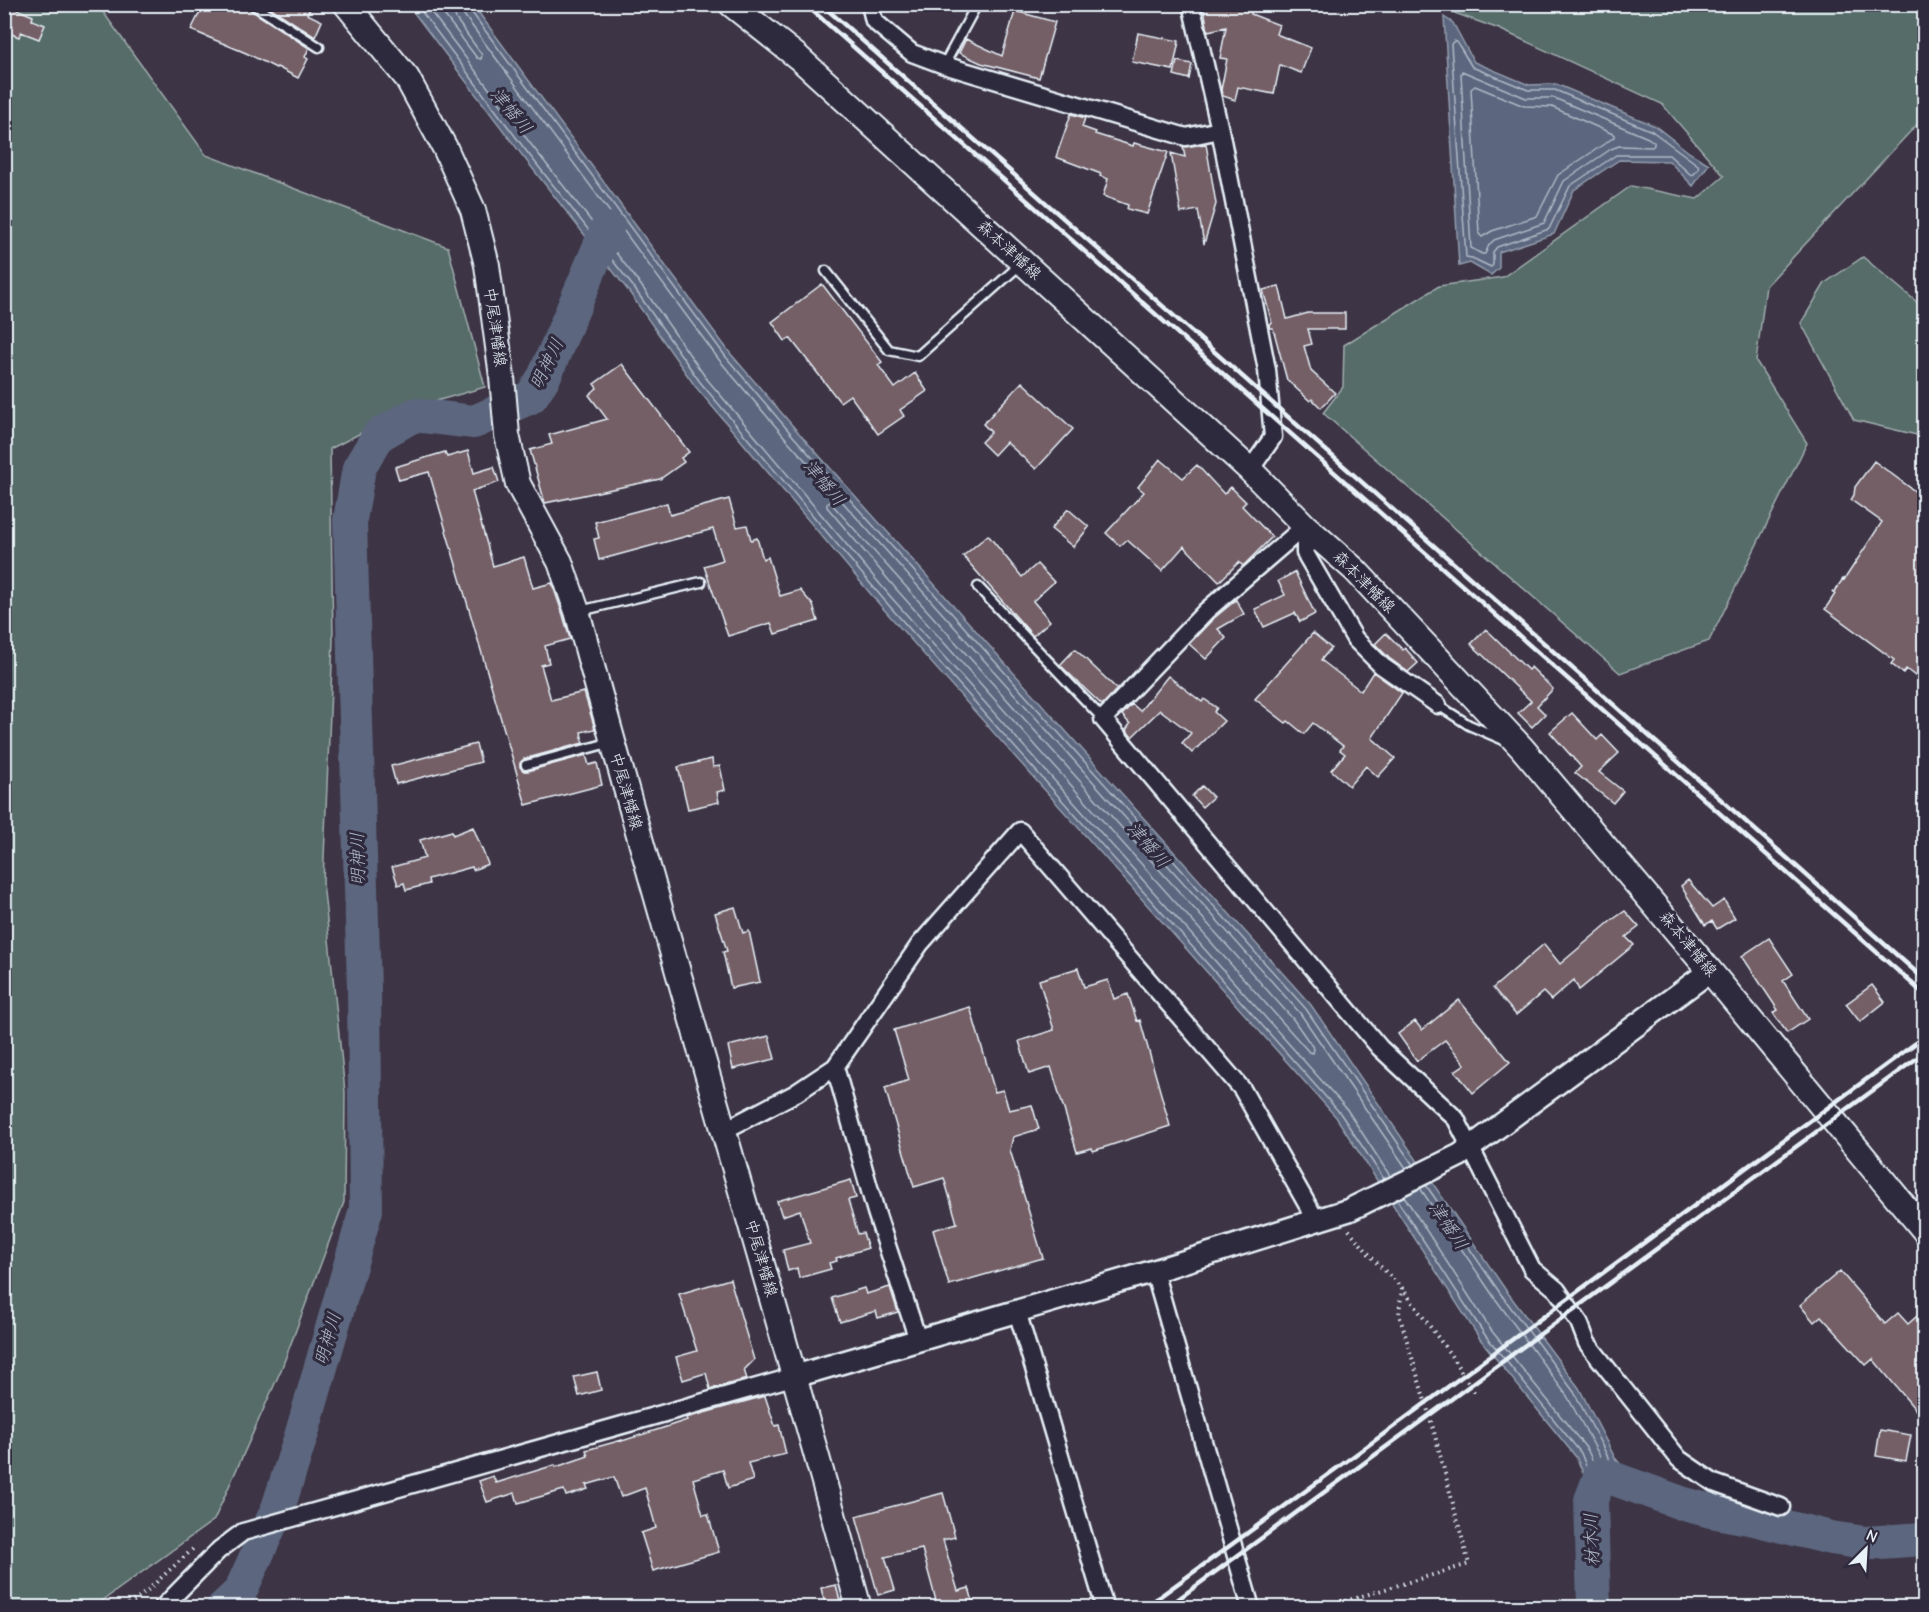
<svg xmlns="http://www.w3.org/2000/svg" width="1929" height="1612" viewBox="0 0 1929 1612" font-family="'Comic Neue','Klee One',sans-serif">
  <rect width="100%" height="100%" fill="#3d3445"/>
  <filter id="ink" filterUnits="userSpaceOnUse"><feTurbulence type="fractalNoise" baseFrequency=".0167" numOctaves="2"/><feDisplacementMap in="SourceGraphic" scale="12" xChannelSelector="R" yChannelSelector="G"/><feConvolveMatrix kernelMatrix="1 2 1 2 8 2 1 2 1" color-interpolation-filters="sRGB"/></filter>
  <g filter="url(#ink)">
    <path fill="#576c67" stroke="#a0aeb0" stroke-width="1.5" d="M5,5H98L206,155L448,247L485,387L405,410L330,449L333,640L323,882L345,1092L344,1202L281,1370L214,1520L95,1606L5,1608Z
      M1450,5H1924V117L1766,286L1756,361L1807,443L1709,641L1620,673L1323,413L1343,387L1344,345L1439,286L1503,277L1631,186L1697,199L1724,176L1662,104L1499,29L1449,11Z
      M1863,257L1924,308V438L1921,436L1854,420L1801,323L1825,283Z"/>
    <path fill="#5b667e" stroke="#939eaf" stroke-width="1.5" d="M408,5H473L730,353L798,432L1311,1005L1505,1289L1579,1388L1615,1458L1627,1471L1656,1492L1602,1488L1591,1500L1585,1477L1576,1457L1480,1339L1336,1117L880,605L695,386L627,289L522,155Z
      M1444,17L1453,23L1474,62L1529,85L1556,84L1655,126L1690,153L1709,164L1693,186L1669,161L1619,160L1574,190L1554,234L1499,252V268L1491,275L1470,263L1459,266Z"/>
    <g fill="none" stroke-linecap="round" stroke-linejoin="round">
      <path stroke="#b0b9c7" stroke-width="1.5" d="M416,4L527,152L632,285L700,382L885,601L1340,1113L1384,1179
        M425,4L533,147L638,281L706,378L890,596L1346,1108L1390,1176
        M436,4L477,58L481,59L482,55L456,19L452,4
        M461,4L464,15L720,361L788,441L1300,1013L1406,1168
        M468,4L470,10L726,357L793,436L1306,1009L1413,1165
        M1454,41L1457,42L1472,67L1528,90H1555L1652,131L1698,165L1699,168L1694,174L1691,175L1669,155H1616L1570,186L1549,229L1497,247L1493,252V265L1491,267L1472,258L1466,257L1451,44Z
        M1462,71L1526,98H1554L1648,138L1654,142V145L1652,147L1619,146L1611,149L1564,181L1544,223L1494,240L1489,245L1485,254H1482L1471,248L1461,74Z
        M1475,86L1524,106L1552,107L1615,135L1613,138L1558,175L1537,216L1492,231L1482,237L1479,234L1471,89Z
        M830,502L1293,1019L1314,1049L1313,1053L1309,1052L897,590L827,507V504Z
        M1404,1196L1491,1330L1587,1449L1599,1474H1607L1608,1471L1567,1396L1494,1297L1420,1188
        M1397,1200L1485,1335L1581,1453L1593,1484L1626,1483L1627,1479L1610,1461L1574,1392L1500,1293L1426,1185"/>
      <path stroke="#5b667e" stroke-width="34" d="M1612,1478L1684,1504L1711,1511L1754,1519L1831,1538L1865,1543L1924,1539
        M223,1608L240,1592L278,1508L302,1433L366,1210L364,988L350,520L359,468L379,435L414,415L474,422L531,397L544,377L607,229
        M1594,1608L1591,1500L1601,1474"/>
    </g>
    <path fill="#755e66" stroke="#e8f1f8" stroke-width="1.5" d="M4,4L33,16L32,20L45,25L39,39L21,32L19,37L4,31Z
      M204,4H246L249,9L309,48L305,57L308,59L298,78L277,67L276,68L246,53L191,30Z
      M265,4H313L307,14L322,21L315,37Z
      M1203,4H1252L1251,14L1279,25L1276,34L1311,48L1301,73L1280,65L1274,94L1238,87L1235,100L1223,96L1221,90L1227,59L1220,58L1226,27L1208,31Z
      M1015,11L1055,22L1039,78L981,63L959,53L966,39L1002,56Z
      M1138,33L1179,41L1173,70L1132,62Z
      M1177,61L1192,64L1189,79L1174,75Z
      M1071,114L1085,118L1082,127L1096,132L1095,134L1133,146L1134,143L1168,152L1147,214L1127,209L1128,205L1103,196L1108,179L1100,176L1101,174L1056,157Z
      M1206,144L1216,204L1204,244L1198,210L1181,213L1171,153L1185,157L1183,147Z
      M822,284L882,362L878,365L895,388L915,373L927,391L900,410L904,416L878,434L850,395L840,402L790,338L785,341L772,322Z
      M1279,286L1287,319L1308,313H1345V329H1308L1312,344L1304,346L1311,371L1335,393L1321,408L1312,399L1310,401L1287,380L1273,328H1270L1269,324L1272,323L1263,290Z
      M622,364L689,452L681,458L684,462L660,479L545,503L530,450L552,444L549,435L607,419L589,395L597,388L594,384Z
      M1022,382L1073,429L1036,469L1006,442L994,455L981,442L991,432L983,424Z
      M468,451L474,473L494,467L499,482L472,491L493,566L524,557L533,588L552,583L563,615L570,639L545,646L549,663L541,665L551,700L584,692L595,729L581,732L583,743L524,759L520,763V767L524,771H528L586,755L589,765L597,763L602,785L526,805L429,472L399,480L395,467L445,452L447,457Z
      M1160,459L1183,478L1197,465L1224,494L1231,487L1246,502L1242,506L1272,537L1243,566L1239,562L1219,582L1184,546L1162,571L1127,540L1120,546L1106,533L1144,492L1138,487Z
      M1874,461L1924,498V683L1906,669L1903,673L1891,664L1894,660L1825,609L1835,594L1833,593L1843,579L1844,580L1882,522L1851,500L1854,495L1855,487Z
      M729,499L737,527L747,525L751,540L757,538L763,559L768,557L780,596L800,590L813,605L818,621L775,634L771,623L728,636L704,566L723,560L713,529L599,560L594,539L599,538L595,522L667,503L670,515Z
      M1068,509L1089,527L1073,547L1051,529Z
      M988,535L1022,577L1037,564L1054,582L1033,601L1050,621L1033,636L963,556Z
      M1295,572L1315,614L1300,622L1295,613L1264,627L1255,609L1285,595L1278,581Z
      M1236,600L1244,614L1218,629L1226,638L1206,659L1189,644L1213,619Z
      M1486,629L1528,670L1531,667L1553,689L1537,706L1545,714L1532,727L1518,713L1531,701L1471,644Z
      M1313,633L1331,648L1321,660L1361,691L1373,672L1402,693L1372,738L1395,758L1378,777L1366,766L1349,786L1331,770L1345,754L1340,750L1343,746L1313,723L1304,734L1288,721L1286,723L1255,699Z
      M1386,633L1403,650L1405,648L1418,663L1408,672L1389,658L1375,644Z
      M1075,649L1117,689L1102,705L1060,665Z
      M1168,676L1202,702L1204,699L1217,708L1214,712L1224,721L1192,753L1182,743L1191,733L1160,710L1132,737L1126,730L1130,724L1122,715L1132,704L1140,711Z
      M1572,713L1597,740L1602,735L1619,753L1599,772L1623,791L1613,803L1575,773L1581,767L1550,732Z
      M476,744L481,762L396,784L391,766Z
      M712,759L713,767L720,766L725,790L717,792L719,802L688,809L678,767Z
      M1202,786L1213,797L1202,807L1192,796Z
      M473,827L488,864L473,870L472,867L428,879L429,884L406,890L404,883L398,885L392,867L425,858L420,840L452,831L453,835Z
      M1688,880L1712,908L1724,900L1735,918L1717,929L1712,921L1705,925L1681,886Z
      M735,907L743,933L749,931L760,982L731,988L723,952L727,951L715,913Z
      M1625,911L1639,927L1626,937L1634,945L1579,990L1574,980L1551,1000L1543,992L1516,1015L1493,988L1544,944L1560,964L1612,920Z
      M1769,938L1793,974L1783,981L1808,1019L1787,1033L1773,1013L1778,1010L1742,956Z
      M1078,968L1084,987L1108,980L1114,999L1128,994L1137,1021L1140,1020L1170,1126L1093,1151L1092,1148L1077,1152L1051,1067L1029,1074L1019,1041L1054,1030L1039,980Z
      M1872,985L1885,1002L1860,1022L1846,1004Z
      M1459,1000L1510,1062L1473,1093L1455,1071L1465,1064L1445,1040L1417,1061L1398,1034L1415,1021L1422,1030Z
      M970,1007L995,1092L1003,1090L1009,1110L1032,1105L1039,1129L1013,1137L1010,1150L1043,1258L949,1285L933,1230L957,1223L944,1178L914,1187L885,1088L909,1080L894,1030Z
      M769,1036L775,1059L733,1069L728,1046Z
      M851,1180L856,1198L848,1200L858,1234L863,1233L868,1248L836,1258L837,1261L829,1263L831,1269L799,1278L797,1268L788,1271L783,1250L810,1243L800,1210L782,1216L777,1201Z
      M1840,1271L1885,1324L1898,1313L1908,1324L1924,1310V1420L1873,1359L1866,1365L1821,1316L1814,1322L1800,1305Z
      M730,1279L754,1360L744,1370L747,1379L710,1389L706,1373L683,1380L676,1357L697,1351L679,1294Z
      M890,1287L898,1312L878,1318L876,1311L840,1322L832,1298L864,1288L866,1294Z
      M597,1372L601,1390L579,1396L574,1377Z
      M765,1396L775,1426L779,1425L786,1454L748,1463L753,1480L728,1488L723,1470L693,1479L703,1515L708,1514L719,1552L653,1571L641,1533L656,1528L645,1488L621,1497L614,1477L586,1485L588,1489L566,1496L564,1490L518,1503L515,1493L487,1502L479,1481L493,1476L496,1483L555,1465L556,1467L588,1456L586,1450L622,1440V1441L666,1427L687,1420L686,1418Z
      M1880,1430L1911,1435L1906,1461L1876,1456Z
      M943,1493L955,1537L943,1540L958,1591L969,1588L975,1608H938L922,1549L885,1557L895,1590L878,1595L856,1516Z
      M836,1585L840,1601L825,1604L821,1588Z"/>
    <g fill="none" stroke-linecap="round" stroke-linejoin="round">
      <defs>
        <path id="service" d="M252,4L319,47
          M944,65L977,4
          M826,271L889,350L918,356L1022,263
          M978,587L1103,719
          M580,611L701,582
          M1438,705L1469,725L1504,740
          M526,765L612,742"/>
        <path id="minor" d="M870,4L874,21L912,53L944,65L1186,137L1220,130
          M1191,4L1220,130L1267,370L1273,437L1250,470
          M1305,526L1206,611L1103,719L1380,1048L1456,1119L1532,1269L1557,1290L1579,1322L1587,1343L1679,1459L1714,1483L1781,1507
          M1305,526V553L1355,639L1382,666L1438,705
          M835,1067L876,1212L918,1340
          M723,1131L796,1093L835,1067L920,944L1020,831L1242,1089L1316,1220
          M1154,1271L1251,1608
          M1017,1311L1105,1608
          M162,1608L219,1550L243,1532L796,1376"/>
        <path id="tertiary" d="M796,1376L1154,1271L1349,1210L1460,1155L1710,971"/>
        <path id="secondary" d="M346,4L407,78L445,148L473,210L487,265L502,377L507,435L518,484L560,562L577,611C667,945 768,1275 859,1608
          M731,4L799,58L1250,470L1305,526L1355,570L1522,748L1710,971L1924,1230"/>
      </defs>
      <use href="#service" stroke="#e8f1f8" stroke-width="13"/>
      <use href="#minor" stroke="#e8f1f8" stroke-width="21"/>
      <use href="#tertiary" stroke="#e8f1f8" stroke-width="26"/>
      <use href="#secondary" stroke="#e8f1f8" stroke-width="28"/>
      <path stroke="#e8f1f8" stroke-width="4" stroke-dasharray="1.5 4.5" stroke-linecap="butt" d="M1349,1230L1374,1260L1402,1288L1450,1354L1476,1395
        M123,1608L140,1597L194,1548
        M1322,1608L1469,1564L1433,1428L1399,1314L1402,1288"/>
      <use href="#service" stroke="#2f2a3d" stroke-width="8"/>
      <use href="#minor" stroke="#2f2a3d" stroke-width="16"/>
      <use href="#tertiary" stroke="#2f2a3d" stroke-width="21"/>
      <use href="#secondary" stroke="#2f2a3d" stroke-width="24"/>
      <path stroke="#e8f1f8" stroke-width="4.5" d="M805,4L1924,994
        M821,4L1924,979
        M1144,1608L1355,1455L1924,1037
        M1166,1608L1924,1053"/>
    </g>
  </g>
  <g text-anchor="middle" dominant-baseline="central" stroke-width="6" stroke-linejoin="round" paint-order="stroke">
    <g font-size="16" fill="#e8f1f8" stroke="#2f2a3d">
      <text transform="translate(1009 250) rotate(42)">森本津幡線</text>
      <text transform="translate(495 327) rotate(82)">中尾津幡線</text>
      <text transform="translate(1364 582) rotate(45)">森本津幡線</text>
      <text transform="translate(626 791) rotate(74)">中尾津幡線</text>
      <text transform="translate(1688 944) rotate(50)">森本津幡線</text>
      <text transform="translate(761 1258) rotate(74)">中尾津幡線</text>
    </g>
    <g font-size="18" font-style="italic" fill="#b0b9c7" stroke="#2f2a3d">
      <text transform="translate(511 111) rotate(50)">津幡川</text>
      <text transform="translate(547 364) rotate(-64)">明神川</text>
      <text transform="translate(824 483) rotate(50)">津幡川</text>
      <text transform="translate(1148 845) rotate(49)">津幡川</text>
      <text transform="translate(358 859) rotate(-91)">明神川</text>
      <text transform="translate(1448 1226) rotate(56)">津幡川</text>
      <text transform="translate(328 1339) rotate(-74)">明神川</text>
      <text transform="translate(1592 1540) rotate(-92)">材木川</text>
    </g>
  </g>
  <rect width="1929" height="1612" fill="none" stroke="#2f2a3d" stroke-width="24"/>
  <rect x="12" y="12" width="1905" height="1588" fill="none" stroke="#e8f1f8" stroke-width="2" filter="url(#ink)"/>
  <g transform="translate(1866 1549) rotate(24)" stroke="#2f2a3d" stroke-width="4.5" paint-order="stroke">
  <path d="M0-4.5L10 22L0 15L-10 22Z" fill="#e8f1f8"/>
  <text y="-9" font-size="16" font-weight="bold" text-anchor="middle" fill="#e8f1f8">N</text>
  </g>
</svg>
